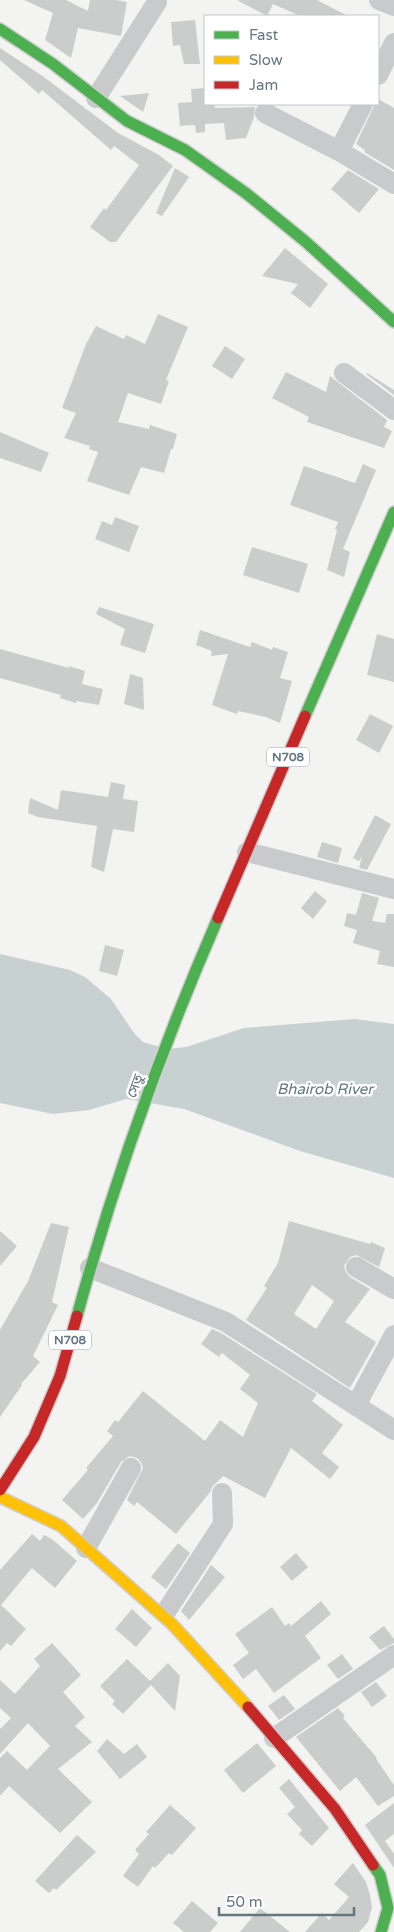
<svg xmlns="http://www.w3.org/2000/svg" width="394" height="1932" viewBox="0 0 394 1932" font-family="'Varela Round','Noto Sans Bengali',sans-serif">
  <rect width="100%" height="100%" fill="#f3f3f1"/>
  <path fill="#c8d1d2" d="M0,954L70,970L85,977L111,999L134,1033L143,1042L167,1049L186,1047L244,1028L354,1019L394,1024V1178L300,1151L184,1109L126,1099L89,1110L53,1114L0,1103Z"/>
  <path fill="#cbcccc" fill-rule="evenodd" d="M24,0H66L88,11L90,0H116L127,2L121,36L78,28L71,58L45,40L53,13Z
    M237,0H317L348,16H300L273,4L267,16Z
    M195,20L200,64H184L180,45L173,46L171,22Z
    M0,48L44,77L118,133L159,155L173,166L116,242H110L90,227L104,208L106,210L139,165L114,146L111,150L42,90L39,94L0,60Z
    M205,88V104H214L215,108L255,107L254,117L246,138L226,140L224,123L205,124V132L196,133L195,125L180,126L178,103L192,102L191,89Z
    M149,93L143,112L120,96Z
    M378,99L394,108V170L364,152L365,150L356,144L375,104H378Z
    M175,168L189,177L162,216L156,213Z
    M348,170L379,189L359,213L331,189Z
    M285,248L328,284L310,308L291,293L298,284L262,276Z
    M158,314L188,327L166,380L169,381L161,404L128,393L118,422L149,429L150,425L177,434L173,449H171L164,473L141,467L129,495L87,481L98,452L89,449L90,446L64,438L76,413L62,408L86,344L96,326L124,339L126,335L145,344Z
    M225,346L245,359L232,379L212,366Z
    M286,372L326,392L330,376L387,420L384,427L392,431L384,448L307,422L309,417L272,398Z
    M367,373L394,390V395L366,374Z
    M0,432L49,453L41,472L0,458Z
    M363,464L376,470L343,549L350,552L344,577L327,570L337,530L335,529L338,522L290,505L304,466L355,483Z
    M115,517L139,526L129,552L95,539L102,521L112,525Z
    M252,547L308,564L299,593L243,575Z
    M99,607L154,624L145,653L120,645L125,629L96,614Z
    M200,630L250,647L252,642L272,650L273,647L288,652L280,678L292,681L280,723L266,717L238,711L237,714L212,705L228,654L211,656L212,651L196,645Z
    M377,634L394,639V682L367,675Z
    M0,649L69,668V666L85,671L82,684L103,689L99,705L77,701L76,703L60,698L61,695L0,678Z
    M130,674L143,678L144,710L124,704Z
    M370,714L393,726L379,753L356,740Z
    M111,782L125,785L123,799L138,801L134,832L113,829L104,872L91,867L97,826L38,817L28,813L30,798L58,810L61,790L108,797Z
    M375,815L391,824L367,870L359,868L362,857L359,861L353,858Z
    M322,842L342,848L338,863L317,857Z
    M315,891L327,901L313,919L301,908Z
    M362,893L379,898L372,921L385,923L387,914H394V967L377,964L380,951L353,943L357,930L344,926L347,913L356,915Z
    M105,945L124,950L117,976L99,971Z
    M289,1221L370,1244L371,1242L385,1248L379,1267L356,1255L350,1257L344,1266L346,1272L350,1277L370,1289L345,1322L376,1342L350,1388L246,1320L267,1288L264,1286L278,1263ZM312,1285L334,1301L316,1329L294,1314Z
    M51,1223L69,1227L52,1302L58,1305L33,1356L40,1362L21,1384L22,1385L0,1417V1330L28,1281Z
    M0,1231L17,1246L0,1266Z
    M212,1329L221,1333L317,1394L312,1401L343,1425L322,1453L339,1467L330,1479L291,1448L265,1498L223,1476L212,1487L211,1491L176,1534L137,1502L134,1506L127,1500L143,1468L141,1462L137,1458L130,1456L121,1462L97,1503L83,1519L62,1500L88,1470L86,1468L113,1436L107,1431L115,1420L118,1422L143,1391L205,1441L220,1420L243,1437L258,1403L240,1389L250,1375L222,1353L219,1357L201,1344Z
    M32,1534L40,1541L44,1535L52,1539L77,1561L55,1588L32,1568L1,1605L26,1629L11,1646L7,1643L0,1651V1570Z
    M178,1543L190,1553L166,1589L151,1577Z
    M296,1553L308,1567L292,1581L280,1567Z
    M211,1565L225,1577L189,1620L181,1611Z
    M321,1601L331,1614L305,1636L321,1658L274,1693L256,1669L243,1679L233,1665L249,1653L235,1634L272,1607L285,1626L289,1623L291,1626Z
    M132,1609L152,1628L136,1647L115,1629Z
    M384,1626L394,1639V1643L380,1650L369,1637Z
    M52,1643L81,1675L63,1692L85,1717L75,1726L92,1742L58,1769L92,1802L60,1833L9,1786L0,1796V1758L7,1751L27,1770L50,1746L28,1723L0,1754V1729L11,1718L0,1708V1680L15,1694L40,1666L34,1659Z
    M342,1654L353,1669L338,1679L327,1665Z
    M127,1659L150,1681L168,1663L180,1676L175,1711L151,1685L123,1714L112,1704L115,1701L100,1686Z
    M376,1682L387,1696L372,1707L361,1692Z
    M284,1695L295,1709L279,1720L268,1706Z
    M338,1708L345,1716L343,1718L377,1758L376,1759L394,1785V1796L378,1806L356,1777L340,1791L296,1737Z
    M107,1739L124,1754L137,1744L147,1757L120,1779L97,1751Z
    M257,1743L276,1766L243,1793L224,1770Z
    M289,1779L329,1828L312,1846L299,1834L302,1830L287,1814L295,1807L279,1788Z
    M394,1803V1834L385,1841L394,1854V1868L365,1825Z
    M170,1805L196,1828L172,1855L169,1853L155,1868L153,1866L138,1887L123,1876L139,1854L135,1850L149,1834L146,1832Z
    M77,1835L96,1852L56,1890L54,1888L49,1893L35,1881Z
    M353,1863L366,1882L370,1895L372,1907L368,1922L359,1932H305L322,1913L329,1920L349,1897L334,1884Z
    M192,1901L218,1923L210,1932H184L173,1923Z
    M260,1908L290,1932H240Z"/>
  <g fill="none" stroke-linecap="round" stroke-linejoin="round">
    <defs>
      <path id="fast" d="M0,29L53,64L127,121L185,150L247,194L306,242L394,322
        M305,716L394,512
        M77,1316C114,1180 162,1047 218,918
        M373,1865L380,1875L388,1908L381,1932"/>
      <path id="slow" d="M0,1497L61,1526L172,1624L248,1707"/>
      <path id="jam" d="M218,918L305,716
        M0,1490L34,1437L60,1376L77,1316
        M248,1707L335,1809L373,1865"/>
    </defs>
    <use href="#fast" stroke="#cfcfcf" stroke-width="14"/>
    <use href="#slow" stroke="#cfcfcf" stroke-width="14"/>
    <use href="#jam" stroke="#cfcfcf" stroke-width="14"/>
    <path stroke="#c8cacb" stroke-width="20" d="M379,0L394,6
      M378,75L394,43
      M96,98L157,2
      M363,104L339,151L394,184
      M265,113L339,151
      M344,373L394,410
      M247,852L394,889
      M356,1267L394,1289
      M90,1268L226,1322L394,1430
      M356,1405L394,1335
      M86,1548L131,1468
      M167,1610L223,1524L222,1493
      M274,1738L394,1655"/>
    <use href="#fast" stroke="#4caf50" stroke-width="11"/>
    <use href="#slow" stroke="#ffc107" stroke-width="11"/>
    <use href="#jam" stroke="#c62828" stroke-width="11"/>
  </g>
  <g text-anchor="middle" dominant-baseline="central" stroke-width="5" stroke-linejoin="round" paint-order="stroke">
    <g fill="#fff" stroke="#929fa6" stroke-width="1">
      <rect x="267" y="747.5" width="42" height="19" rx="4"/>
      <rect x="49" y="1330.5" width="42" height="19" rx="4"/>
    </g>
    <g font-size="12" font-weight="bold" fill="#647680">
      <text x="288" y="757">N708</text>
      <text x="70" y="1340">N708</text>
    </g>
    <g font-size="14" fill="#647680" stroke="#fff">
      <text transform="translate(135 1086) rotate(-70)">সেতু</text>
    </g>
    <g font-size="15" font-style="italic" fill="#60777d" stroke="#fff">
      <text x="325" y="1089">Bhairob River</text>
    </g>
  </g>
  <rect x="204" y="15" width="175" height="90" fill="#ffffff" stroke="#c1c8cc"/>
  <rect x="214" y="31" width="25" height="8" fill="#4caf50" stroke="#c1c8cc"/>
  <text x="249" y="40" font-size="15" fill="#647680">Fast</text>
  <rect x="214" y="56" width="25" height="8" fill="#ffc107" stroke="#c1c8cc"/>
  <text x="249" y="65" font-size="15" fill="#647680">Slow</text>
  <rect x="214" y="81" width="25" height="8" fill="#c62828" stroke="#c1c8cc"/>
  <text x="249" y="90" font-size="15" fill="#647680">Jam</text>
  <path d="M219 1907v8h135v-8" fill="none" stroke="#647680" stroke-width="2.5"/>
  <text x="226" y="1907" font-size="15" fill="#647680" stroke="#ffffff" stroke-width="4" paint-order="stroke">50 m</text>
</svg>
